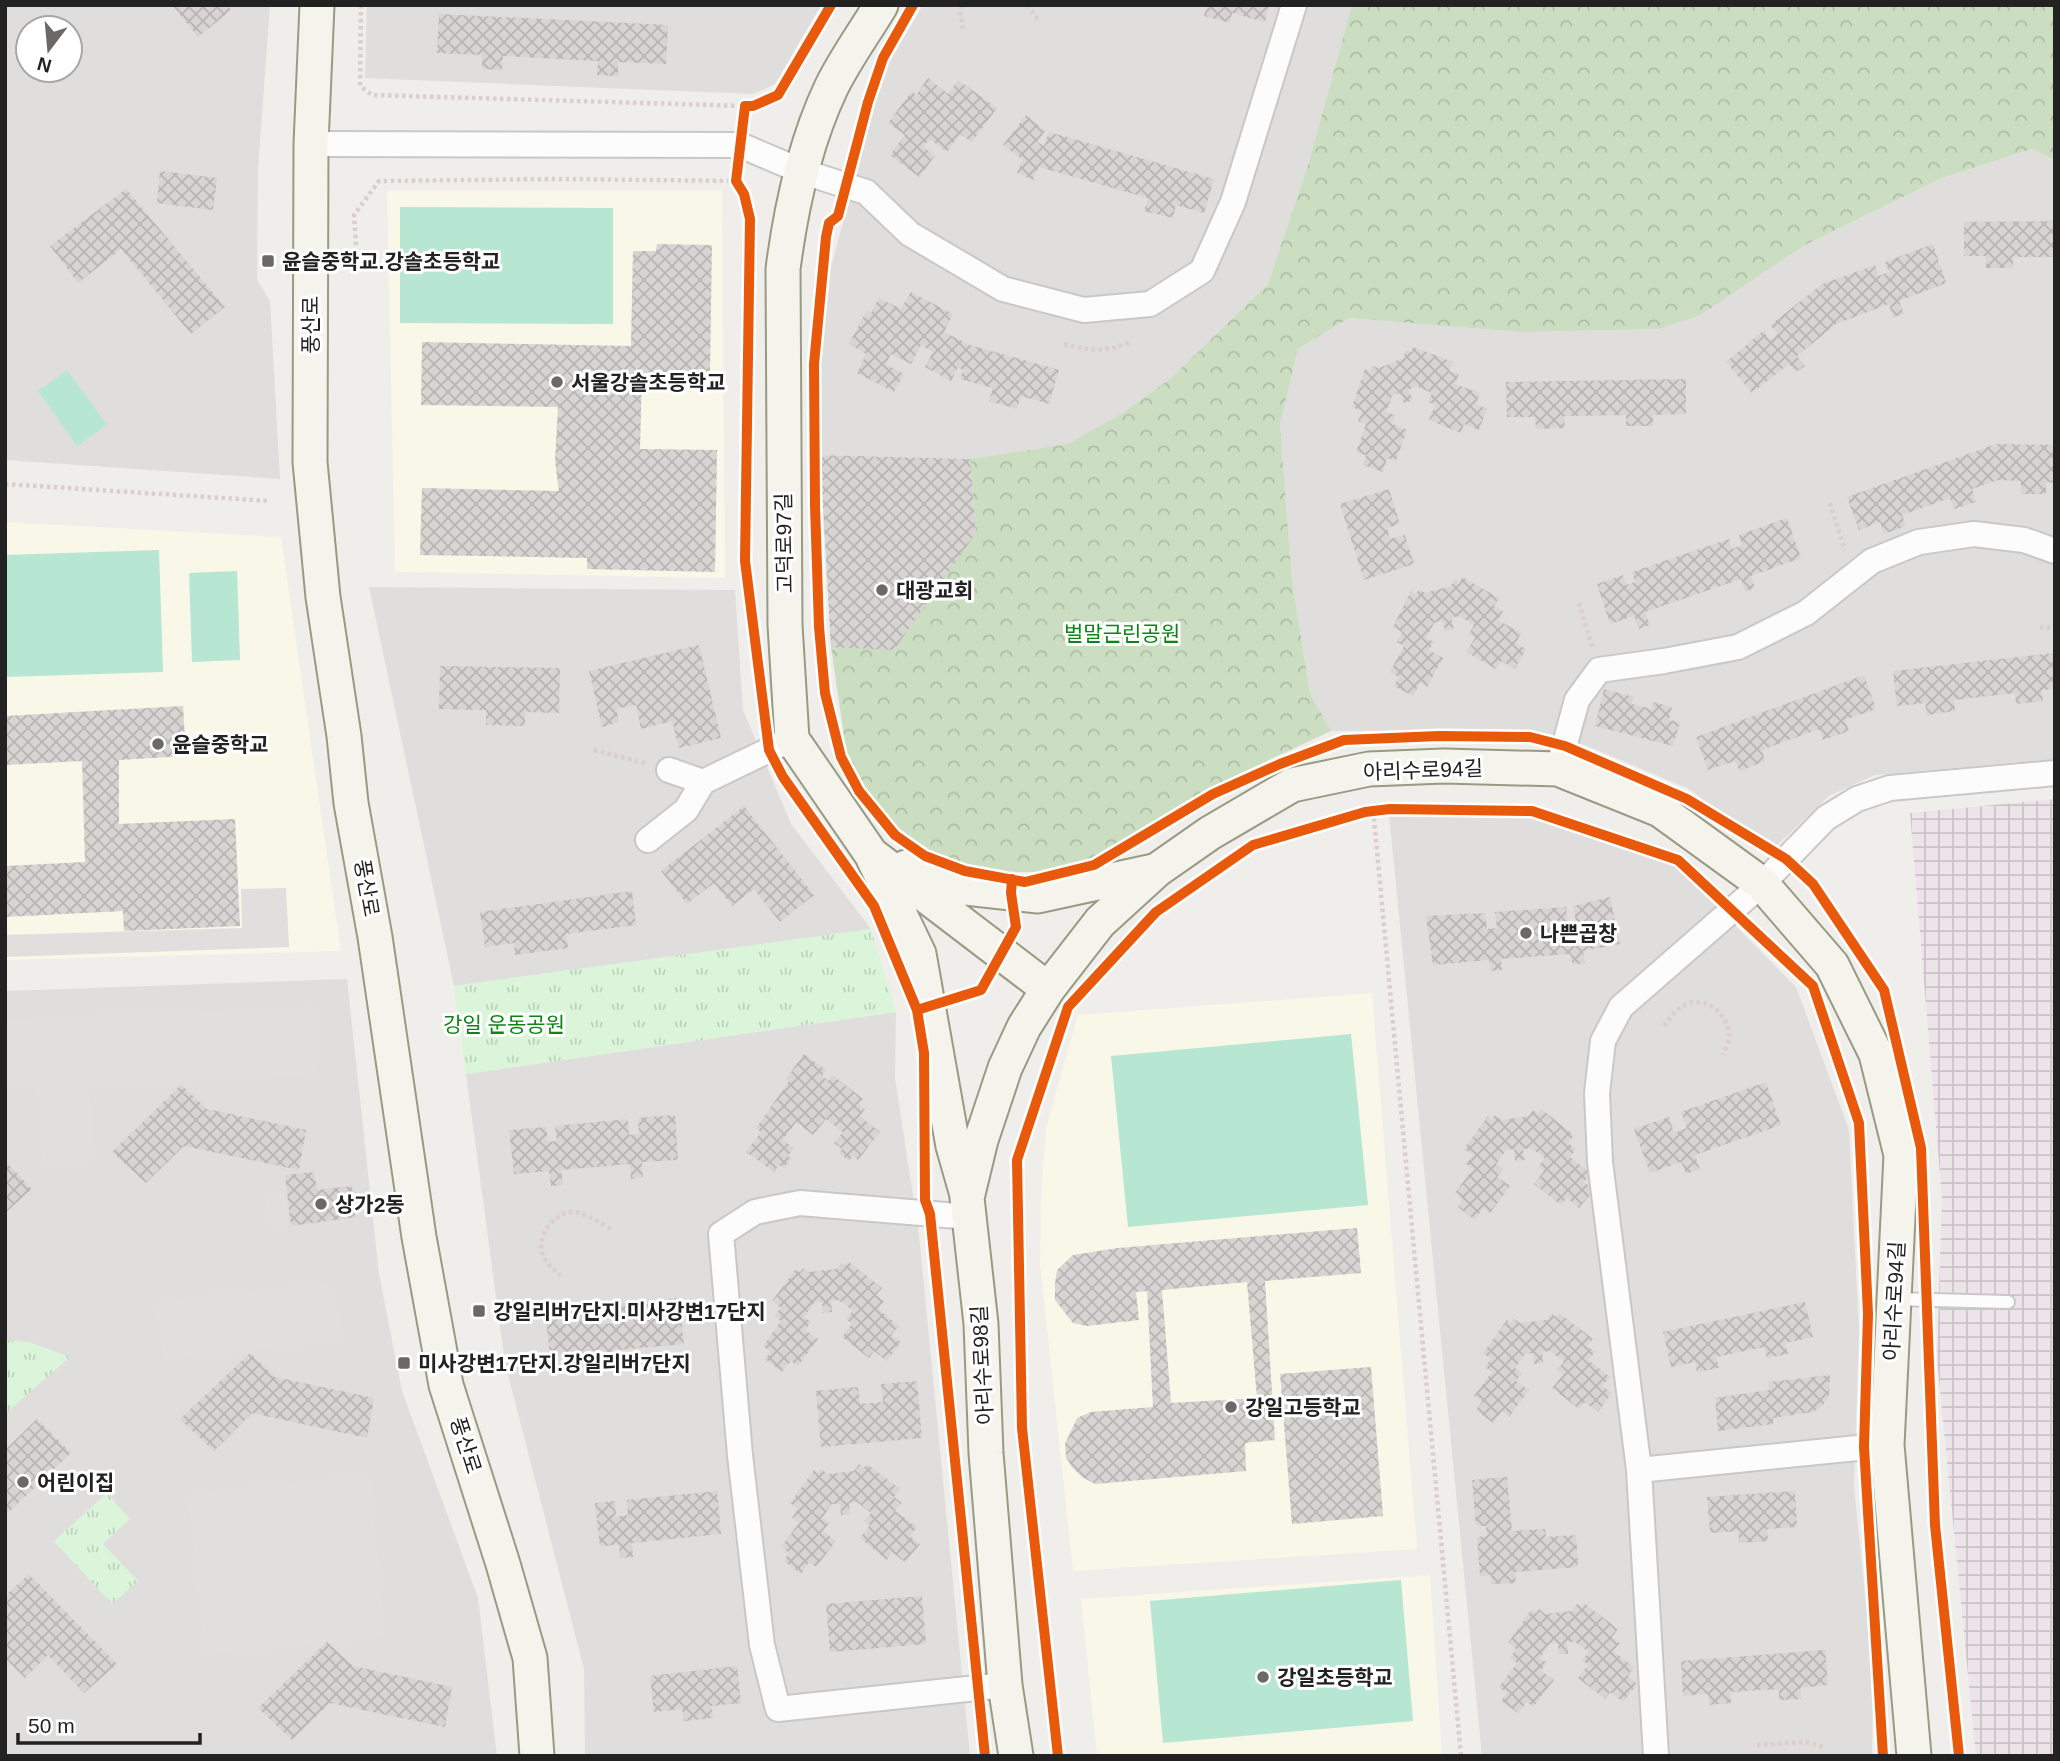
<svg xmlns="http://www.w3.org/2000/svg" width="2060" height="1761" viewBox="0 0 2060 1761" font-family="Arial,'Noto Sans KR',sans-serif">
  <defs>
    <pattern id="industrial-grid" width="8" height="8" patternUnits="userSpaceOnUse" patternTransform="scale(1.75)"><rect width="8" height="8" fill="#ede4e9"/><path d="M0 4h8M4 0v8" fill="none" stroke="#cbc3c8"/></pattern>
    <pattern id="forest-crowns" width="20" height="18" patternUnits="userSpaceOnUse" patternTransform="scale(1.75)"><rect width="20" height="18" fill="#cbdec1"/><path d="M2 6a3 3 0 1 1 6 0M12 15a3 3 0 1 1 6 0" fill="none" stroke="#aebea6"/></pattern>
    <pattern id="park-tufts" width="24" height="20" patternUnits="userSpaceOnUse" patternTransform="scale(1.75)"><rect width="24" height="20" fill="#daf5da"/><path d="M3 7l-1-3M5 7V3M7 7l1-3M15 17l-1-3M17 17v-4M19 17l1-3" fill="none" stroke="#bbd2bb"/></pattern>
    <pattern id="building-cross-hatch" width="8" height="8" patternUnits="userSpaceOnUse" patternTransform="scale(1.75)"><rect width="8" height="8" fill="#d7d4d2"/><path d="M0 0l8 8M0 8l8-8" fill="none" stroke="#b8b6b4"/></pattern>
  </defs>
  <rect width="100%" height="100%" fill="#f0eeeb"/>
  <path fill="#dfdedc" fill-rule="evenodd" d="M5,5H270L258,169L257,280L270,301L280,479L5,460ZM28,28H70V70H28Z
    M367,5H821L775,84L753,94L365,78Z
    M923,5H1352L1308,165L1268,284L1170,379L1124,413L1067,444L970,459L820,455V349L830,271L874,106L890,61Z
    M2033,149L2055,160V759L1875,775L1829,796L1772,850L1689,789L1585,745L1548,734L1467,730L1331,731L1310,693L1292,581L1280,425L1298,349L1349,318L1520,332L1660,329L1701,315L1805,245L1942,178Z
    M369,587L735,590L743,710L791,824L871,929L454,986Z
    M1389,814L1523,816L1677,867L1796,987L1849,1130L1859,1331L1854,1487L1873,1672L1872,1756H1482Z
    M347,979L379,1274L402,1391L478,1598L497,1756H5V991Z
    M896,1012L895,1078L919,1235L970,1756H585L584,1669L505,1363L466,1074Z"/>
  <path fill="url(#industrial-grid)" d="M2055,799V1756H1976L1937,1359L1942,1198L1910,813Z"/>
  <path fill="#f8f7e8" d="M387,191H722L725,578L395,572Z
    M5,522L281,537L341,951L5,960Z
    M1372,993L1417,1549L1073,1571L1040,1264L1041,1194L1046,1128L1078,1015Z
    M1430,1575L1442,1756H1097L1081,1599Z"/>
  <path fill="url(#forest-crowns)" d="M1352,5H2055V160L2032,149L1942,178L1805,245L1701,315L1660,329L1520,332L1349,318L1298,349L1280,425L1292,581L1310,693L1331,731L1207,789L1110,853L1042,872H990L930,854L884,818L849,770L831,647L976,533L970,459L1067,444L1123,413L1170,379L1268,284L1308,165Z"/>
  <path fill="url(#park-tufts)" d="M871,929L896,1012L466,1074L454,986Z
    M5,1340L29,1342L70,1357L5,1414Z
    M107,1493L130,1519L103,1544L138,1581L112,1604L54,1541Z"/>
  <path fill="#b7e6d2" d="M400,207L613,208V324L400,323Z
    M67,370L107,425L77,446L38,391Z
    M159,550L163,672L5,677V555Z
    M237,571L240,660L192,662L189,573Z
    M1351,1034L1368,1205L1128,1227L1111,1056Z
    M1401,1580L1413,1721L1163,1743L1150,1601Z"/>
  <path fill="#e0dfde" d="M286,888L289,947L5,957V935L242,928L241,889Z
    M315,1006L318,1077L89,1085L91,1162L42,1163L38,1088L5,1089V1018Z
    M284,1190L289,1226L270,1229L264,1193Z
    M334,1281L341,1342L163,1361L156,1300Z
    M369,1474L386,1638L205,1656L188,1492Z"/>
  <path fill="url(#building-cross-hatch)" fill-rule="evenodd" d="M172,5H228L231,10L198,37Z
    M1207,5H1269L1265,22L1232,13L1230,23L1204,16Z
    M439,14L668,25L666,64L618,62V76L597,75L598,61L503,56L502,70L482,69V55L437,53Z
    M928,78L948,94L958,80L997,108L972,142L960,134L947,152L930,139L923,147L935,156L919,177L890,155L905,135L888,123L912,91L916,95Z
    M1026,115L1045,131L1037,142L1044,146L1049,132L1214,179L1204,213L1176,205L1173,218L1144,211L1148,198L1039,167L1033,180L1017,173L1023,160L1003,145Z
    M160,171L217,178L213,210L157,203Z
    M126,189L225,307L191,334L121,249L78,283L50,246Z
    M2055,221V257H2013V268H1986V256H1964V222Z
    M657,244L712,245L710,374L642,373L640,449L717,450L715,572L587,569V558L420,555L422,488L559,491L555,461L558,407L421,405L422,342L631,346L633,251H656Z
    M1933,244L1946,283L1899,301L1904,314L1893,317L1889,304L1836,324L1797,356L1805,366L1796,372L1789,364L1752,393L1726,362L1763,331L1770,340L1778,334L1770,325L1822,284L1875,265L1879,276L1889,272L1885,262Z
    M911,292L953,314L944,332L970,345L1059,370L1049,404L1021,396L1017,409L989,401L993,388L960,379L963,370L958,367L951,381L925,367L933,352L921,345L911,364L891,354L886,364L904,374L894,392L857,373L866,354L849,344L867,310L871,313L879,298L901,309Z
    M1413,347L1453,362L1449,371L1459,374L1455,384L1480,393L1476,404L1487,409L1479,430L1464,424L1461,433L1429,420L1435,405L1428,402L1432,393L1416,386L1408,390L1413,400L1404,403L1400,393L1392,396L1386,412L1395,415L1392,424L1407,430L1396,461L1387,458L1383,472L1363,465L1366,455L1356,452L1366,424L1358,421L1362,411L1352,407L1365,369L1370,371L1372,366L1379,368L1404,358L1406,350L1412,352Z
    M1686,379V414L1653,415V426H1626V415L1564,416L1565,428L1536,429L1535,417H1507L1506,382Z
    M1996,444L2055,445V483L2046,482V494H2021V481L1998,480L1972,489L1976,502L1954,509L1950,498L1902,515L1906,526L1884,534L1880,522L1859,530L1847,497Z
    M820,455L970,459L976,533L894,650L831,647Z
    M1389,489L1400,524L1387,528L1390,539L1405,535L1414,564L1364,580L1340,504Z
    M1787,518L1801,558L1751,576L1755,588L1745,591L1741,579L1645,612L1650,625L1639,629L1634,616L1610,624L1597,584L1623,575L1626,585L1635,582L1632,572L1729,539L1732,549L1742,545L1739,535Z
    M1462,577L1499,598L1494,606L1503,611L1498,620L1521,633L1516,643L1526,649L1515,669L1501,661L1496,669L1466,652L1475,638L1469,634L1474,625L1459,616L1451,618L1454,629L1445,631L1442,620L1434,623L1426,638L1434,642L1429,650L1443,658L1427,687L1420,683L1413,696L1394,686L1399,677L1390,672L1404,646L1397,642L1402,632L1393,627L1411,591L1416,594L1419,589L1425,593L1451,586L1455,579L1460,582Z
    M699,645L721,738L679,748L672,721L641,729L636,705L616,709L619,722L602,727L589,671Z
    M2055,653V689L2042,690L2043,701L2016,704L2015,693L1954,700L1955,711L1927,715L1925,703L1897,706L1893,671Z
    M440,666L560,668L559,713L525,712V726L486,725V710L439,709Z
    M1864,675L1876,709L1845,720L1849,731L1823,740L1819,729L1762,750L1765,761L1739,771L1735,761L1708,770L1696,737Z
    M1604,689L1634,697L1632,704L1652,709L1653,702L1672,707L1669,720L1680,722L1673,746L1595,726Z
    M183,706L186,756L119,760V824L235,819L240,926L124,931L123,911L5,917V866L85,862L82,761L5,765V716Z
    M744,806L814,895L780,922L754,889L732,906L714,883L687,904L661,871Z
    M632,891L636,925L566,934L568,948L515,955L514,943L485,947L480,912Z
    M1610,897L1620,944L1583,951L1585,963L1573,965L1570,954L1501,959L1502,970L1491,971L1489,960L1433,965L1426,916L1485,913L1487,929L1497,928L1495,912L1566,907L1568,923L1576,922L1573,906Z
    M804,1054L826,1070L822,1076L828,1081L833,1075L863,1099L859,1104L865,1109L860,1116L880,1132L858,1160L853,1156L849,1161L839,1153L842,1149L834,1143L843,1132L826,1119L813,1135L796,1122L783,1140L794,1148L788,1156L791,1159L784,1168L779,1165L774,1172L746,1152L761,1132L756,1128L789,1081L786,1079Z
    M1766,1082L1781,1125L1695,1155L1700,1169L1686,1174L1681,1162L1650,1173L1634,1129L1669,1117L1674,1133L1687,1128L1681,1112Z
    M181,1085L207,1109L306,1130L299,1170L184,1146L146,1183L112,1152Z
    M1541,1109L1574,1135L1568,1143L1576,1149L1570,1157L1591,1173L1584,1182L1594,1190L1579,1208L1567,1198L1561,1205L1534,1184L1544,1171L1538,1167L1545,1158L1531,1148L1523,1149L1525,1160L1515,1161L1514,1149L1506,1150L1496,1164L1503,1169L1497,1177L1510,1186L1490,1213L1483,1208L1475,1220L1458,1207L1463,1199L1455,1193L1473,1169L1466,1164L1473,1155L1464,1149L1488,1116L1492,1120L1495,1115L1502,1120L1529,1116L1533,1110L1538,1114Z
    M675,1115L678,1160L642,1162L643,1177L631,1179L630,1164L561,1170L563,1185L551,1186L549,1171L514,1174L509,1130L546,1127L548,1142L557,1141L555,1126L628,1119L629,1135L639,1134L638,1118Z
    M5,1161L32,1189L5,1213Z
    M314,1172L317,1190L352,1186L356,1217L291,1226L285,1175Z
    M1357,1228L1361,1273L1265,1281L1275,1440L1245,1443L1246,1471L1095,1484L1082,1477L1072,1467L1066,1457L1065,1444L1077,1418L1091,1412L1153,1407L1147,1291L1136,1292L1139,1320L1087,1326L1073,1323L1055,1300V1284L1057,1270L1073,1255L1118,1248ZM1247,1282L1257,1398L1171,1403L1162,1290Z
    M849,1262L882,1288L876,1295L884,1301L878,1309L899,1326L891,1335L901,1342L887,1361L874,1351L869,1358L842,1337L852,1324L846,1319L853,1311L839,1300L831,1301L832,1312L823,1313L822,1302L814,1303L804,1317L811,1322L805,1330L818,1339L798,1366L791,1361L782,1372L765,1359L771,1352L763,1346L781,1321L774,1316L781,1308L772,1301L796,1269L800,1272L803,1268L809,1272L836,1269L841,1263L845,1266Z
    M679,1298L684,1344L617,1350L618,1365L606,1366L605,1351L550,1356L545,1310L600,1305L602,1324L613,1323L611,1304Z
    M1805,1302L1813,1337L1785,1343L1788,1354L1767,1358L1764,1347L1716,1357L1719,1368L1697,1372L1695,1362L1671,1367L1663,1332Z
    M1559,1313L1593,1339L1587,1346L1595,1352L1588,1360L1610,1377L1602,1386L1612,1393L1598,1412L1585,1402L1579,1409L1552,1388L1563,1375L1557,1370L1564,1362L1550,1351L1542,1352L1543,1363L1534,1364L1533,1353L1525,1354L1515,1368L1522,1373L1516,1381L1529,1390L1509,1417L1502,1411L1493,1423L1476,1410L1482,1402L1474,1396L1492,1372L1485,1367L1491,1359L1483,1353L1507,1320L1511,1323L1514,1319L1520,1323L1547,1320L1552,1314L1556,1317Z
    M250,1353L275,1377L374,1398L367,1438L252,1413L214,1451L180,1419Z
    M1371,1367L1383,1516L1292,1524L1280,1374Z
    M1830,1375L1829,1396L1822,1406L1813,1412L1773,1418V1424L1718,1431L1715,1398L1769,1390V1382Z
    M917,1381L922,1438L821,1447L816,1391L858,1387L860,1404L883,1402L881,1384Z
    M37,1419L71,1453L8,1513L5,1510V1450Z
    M859,1464L864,1468L867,1464L900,1489L894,1497L902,1503L895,1511L917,1527L910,1536L920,1544L905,1562L892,1552L887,1560L860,1538L870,1525L864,1521L871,1513L857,1502L849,1503L850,1514L841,1515L840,1504H832L822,1518L829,1523L823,1531L836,1541L816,1567L809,1562L801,1574L784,1561L789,1553L781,1547L799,1523L792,1518L798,1509L790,1503L814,1470L818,1473L821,1469L828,1474L854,1471Z
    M1507,1477L1512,1531L1545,1529L1546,1537L1576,1535L1578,1567L1515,1572L1516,1583L1491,1584V1575L1480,1576L1477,1537L1487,1536L1486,1526H1476L1472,1480Z
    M717,1491L721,1534L632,1543L633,1557L620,1558L619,1545L600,1546L595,1503L615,1501L616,1517L628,1515L627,1500Z
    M1795,1491L1797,1527L1767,1529L1768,1541L1739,1543L1738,1531L1710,1533L1707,1497Z
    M29,1574L117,1664L84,1693L48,1655L25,1678L5,1658V1596Z
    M922,1596L926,1644L830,1652L826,1604Z
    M1584,1603L1618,1629L1612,1637L1620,1643L1613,1651L1634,1667L1628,1676L1637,1684L1623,1702L1610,1692L1605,1699L1578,1678L1588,1665L1582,1660L1589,1652L1575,1642H1567L1568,1654H1559L1558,1643L1549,1644L1540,1658L1547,1663L1541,1671L1554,1680L1533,1707L1527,1702L1518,1713L1501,1701L1507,1693L1499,1687L1517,1663L1510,1658L1516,1649L1508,1643L1531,1610L1536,1613L1539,1609L1545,1614L1572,1611L1577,1604L1582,1607Z
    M327,1642L353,1666L452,1687L445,1727L330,1703L292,1740L258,1708Z
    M1825,1650L1828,1685L1800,1688L1801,1699L1779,1700V1689L1730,1692L1731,1703L1709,1705L1708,1694L1683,1696L1681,1661Z
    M737,1666L741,1703L711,1706L713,1718L684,1721L682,1709L654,1712L650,1676Z"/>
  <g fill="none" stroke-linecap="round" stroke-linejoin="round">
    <defs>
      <path id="lane" d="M1895,1299L2008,1302"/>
      <path id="street" d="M311,144L740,145L801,171L866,192L910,234L1003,289L1084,310L1150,304L1202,271L1233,202L1294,5
        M1558,769L1577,700L1599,670L1664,661L1738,647L1806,613L1872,561L1919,542L1974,534L2024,540L2055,551
        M669,770L703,782
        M648,840L686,810L703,782L792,739
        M970,1217L800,1203L755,1212L721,1234L740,1455L762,1645L778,1709L1005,1685
        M1639,1470L1887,1445
        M1656,1756L1639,1470L1600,1162L1597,1093L1603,1041L1621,1007L1762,884L1826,818L1857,799L1890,788L2055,773"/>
      <path id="secondary" d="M317,5L311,144L310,462L323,597L344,736L351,803L375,937L419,1237L446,1385L503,1564L530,1658L537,1756
        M881,5C865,32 845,59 831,88C804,145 791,207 783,269L785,625L792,739L871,854L1048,989
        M873,858L919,954L953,1146L967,1195
        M906,867L957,887L1038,896L1153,871
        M1016,1756L1005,1685L986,1453L981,1324L967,1198L981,1140L1005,1068L1024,1027L1048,989L1100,922L1157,870L1210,833L1292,785L1369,769L1444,766L1558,769L1660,810L1762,884L1832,965L1876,1054L1901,1155L1887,1445L1914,1756"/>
    </defs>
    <use href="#lane" stroke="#c9c8c7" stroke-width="16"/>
    <use href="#street" stroke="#c9c8c7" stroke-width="28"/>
    <use href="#secondary" stroke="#999a82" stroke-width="37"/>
    <path stroke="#dccecd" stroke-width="4.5" stroke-dasharray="3.5 3.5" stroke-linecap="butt" d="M361,5L360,86L372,95L745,106
      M962,5L960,11L963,30
      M1027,5L1039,21
      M357,259L354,215L379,181L557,179L736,181
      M1064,344C1093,351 1104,353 1132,341
      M5,484L270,501
      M1830,503L1845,551
      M1579,603L1593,650
      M2040,627L2055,628
      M594,750L648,764
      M1374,818L1461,1756
      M1664,1026C1671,1017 1677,1007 1689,1003C1710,997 1731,1018 1729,1039C1728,1044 1725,1050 1723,1055
      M561,1276C554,1270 547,1265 543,1256C536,1238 553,1211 573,1212C587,1213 601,1224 613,1230
      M1757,1745L1806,1742L1826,1748"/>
    <use href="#lane" stroke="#fdfcfc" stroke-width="12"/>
    <use href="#street" stroke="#fdfcfc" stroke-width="24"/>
    <use href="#secondary" stroke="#f4f4ed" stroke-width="33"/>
    <defs>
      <path id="cycleway" d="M831,5L778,95L753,106H745L736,181L744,194L750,219L745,561L769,750L783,777L874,906L917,1010L924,1053L925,1200L930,1214L985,1756
        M913,5L883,58L868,102L838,216L829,223L826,237L814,364L815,506L819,627L825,693L841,757L859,791L895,835L925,856L965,871L1025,882L1094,865L1213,794L1280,764L1344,740L1439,736L1530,737L1565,746L1687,799L1786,859L1813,884L1884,990L1921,1148L1935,1525L1959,1756
        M917,1010L981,990L1016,927L1011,893L1012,879
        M1058,1756L1022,1428L1017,1160L1068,1007L1156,912L1253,845L1365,812L1390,809L1532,811L1678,860L1813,986L1859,1123L1868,1314L1864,1447L1883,1756"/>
    </defs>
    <use href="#cycleway" stroke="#fff" stroke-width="15"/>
    <use href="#cycleway" stroke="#e8590c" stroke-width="10"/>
  </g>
  <g fill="#6a6968" stroke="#fff" stroke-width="2.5">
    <rect x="261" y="254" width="14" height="14" rx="3.5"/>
    <circle cx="557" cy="382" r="7"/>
    <circle cx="882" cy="590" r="7"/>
    <circle cx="158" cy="744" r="7"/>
    <circle cx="1526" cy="933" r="7"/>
    <circle cx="321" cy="1204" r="7"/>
    <rect x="472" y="1304" width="14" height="14" rx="3.5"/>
    <rect x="397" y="1356" width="14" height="14" rx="3.5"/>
    <circle cx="1231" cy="1407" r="7"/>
    <circle cx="23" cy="1482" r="7"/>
    <circle cx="1263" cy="1677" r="7"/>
  </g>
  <g text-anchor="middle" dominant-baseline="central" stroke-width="6" stroke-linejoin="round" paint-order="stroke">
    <g font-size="21" font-weight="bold" fill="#222" stroke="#fff" text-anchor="start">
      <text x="282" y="261">윤슬중학교.강솔초등학교</text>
      <text x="571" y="382">서울강솔초등학교</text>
      <text x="896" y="590">대광교회</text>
      <text x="172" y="744">윤슬중학교</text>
      <text x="1540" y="933">나쁜곱창</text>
      <text x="335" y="1204">상가2동</text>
      <text x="493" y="1311">강일리버7단지.미사강변17단지</text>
      <text x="418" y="1363">미사강변17단지.강일리버7단지</text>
      <text x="1245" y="1407">강일고등학교</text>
      <text x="37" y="1482">어린이집</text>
      <text x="1277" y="1677">강일초등학교</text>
    </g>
    <g font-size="21" fill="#222" stroke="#fff">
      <text transform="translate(310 325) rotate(-90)">풍산로</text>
      <text transform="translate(784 543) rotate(-91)">고덕로97길</text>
      <text transform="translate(1423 770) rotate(-2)">아리수로94길</text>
      <text transform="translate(367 888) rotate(80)">풍산로</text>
      <text transform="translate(1894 1301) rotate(-87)">아리수로94길</text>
      <text transform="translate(982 1365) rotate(-93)">아리수로98길</text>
      <text transform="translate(466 1445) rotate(72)">풍산로</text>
    </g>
    <g font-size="21" fill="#0c8416" stroke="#fff">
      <text x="1122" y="633">벌말근린공원</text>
      <text x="504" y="1024">강일 운동공원</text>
    </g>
  </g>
  <rect width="2060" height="1761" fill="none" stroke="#222222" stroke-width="14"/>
  <g transform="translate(49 49) rotate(196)"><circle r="33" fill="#ffffff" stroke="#a7a7a7" stroke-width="2"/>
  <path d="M0-5L12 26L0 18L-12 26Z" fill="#6a6968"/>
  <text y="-10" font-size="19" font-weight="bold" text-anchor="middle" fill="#222222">N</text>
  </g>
  <path d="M18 1733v10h182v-10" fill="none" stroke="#222222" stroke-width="3.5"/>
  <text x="28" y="1733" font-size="21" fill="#222222" stroke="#ffffff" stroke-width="5" paint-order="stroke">50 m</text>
</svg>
